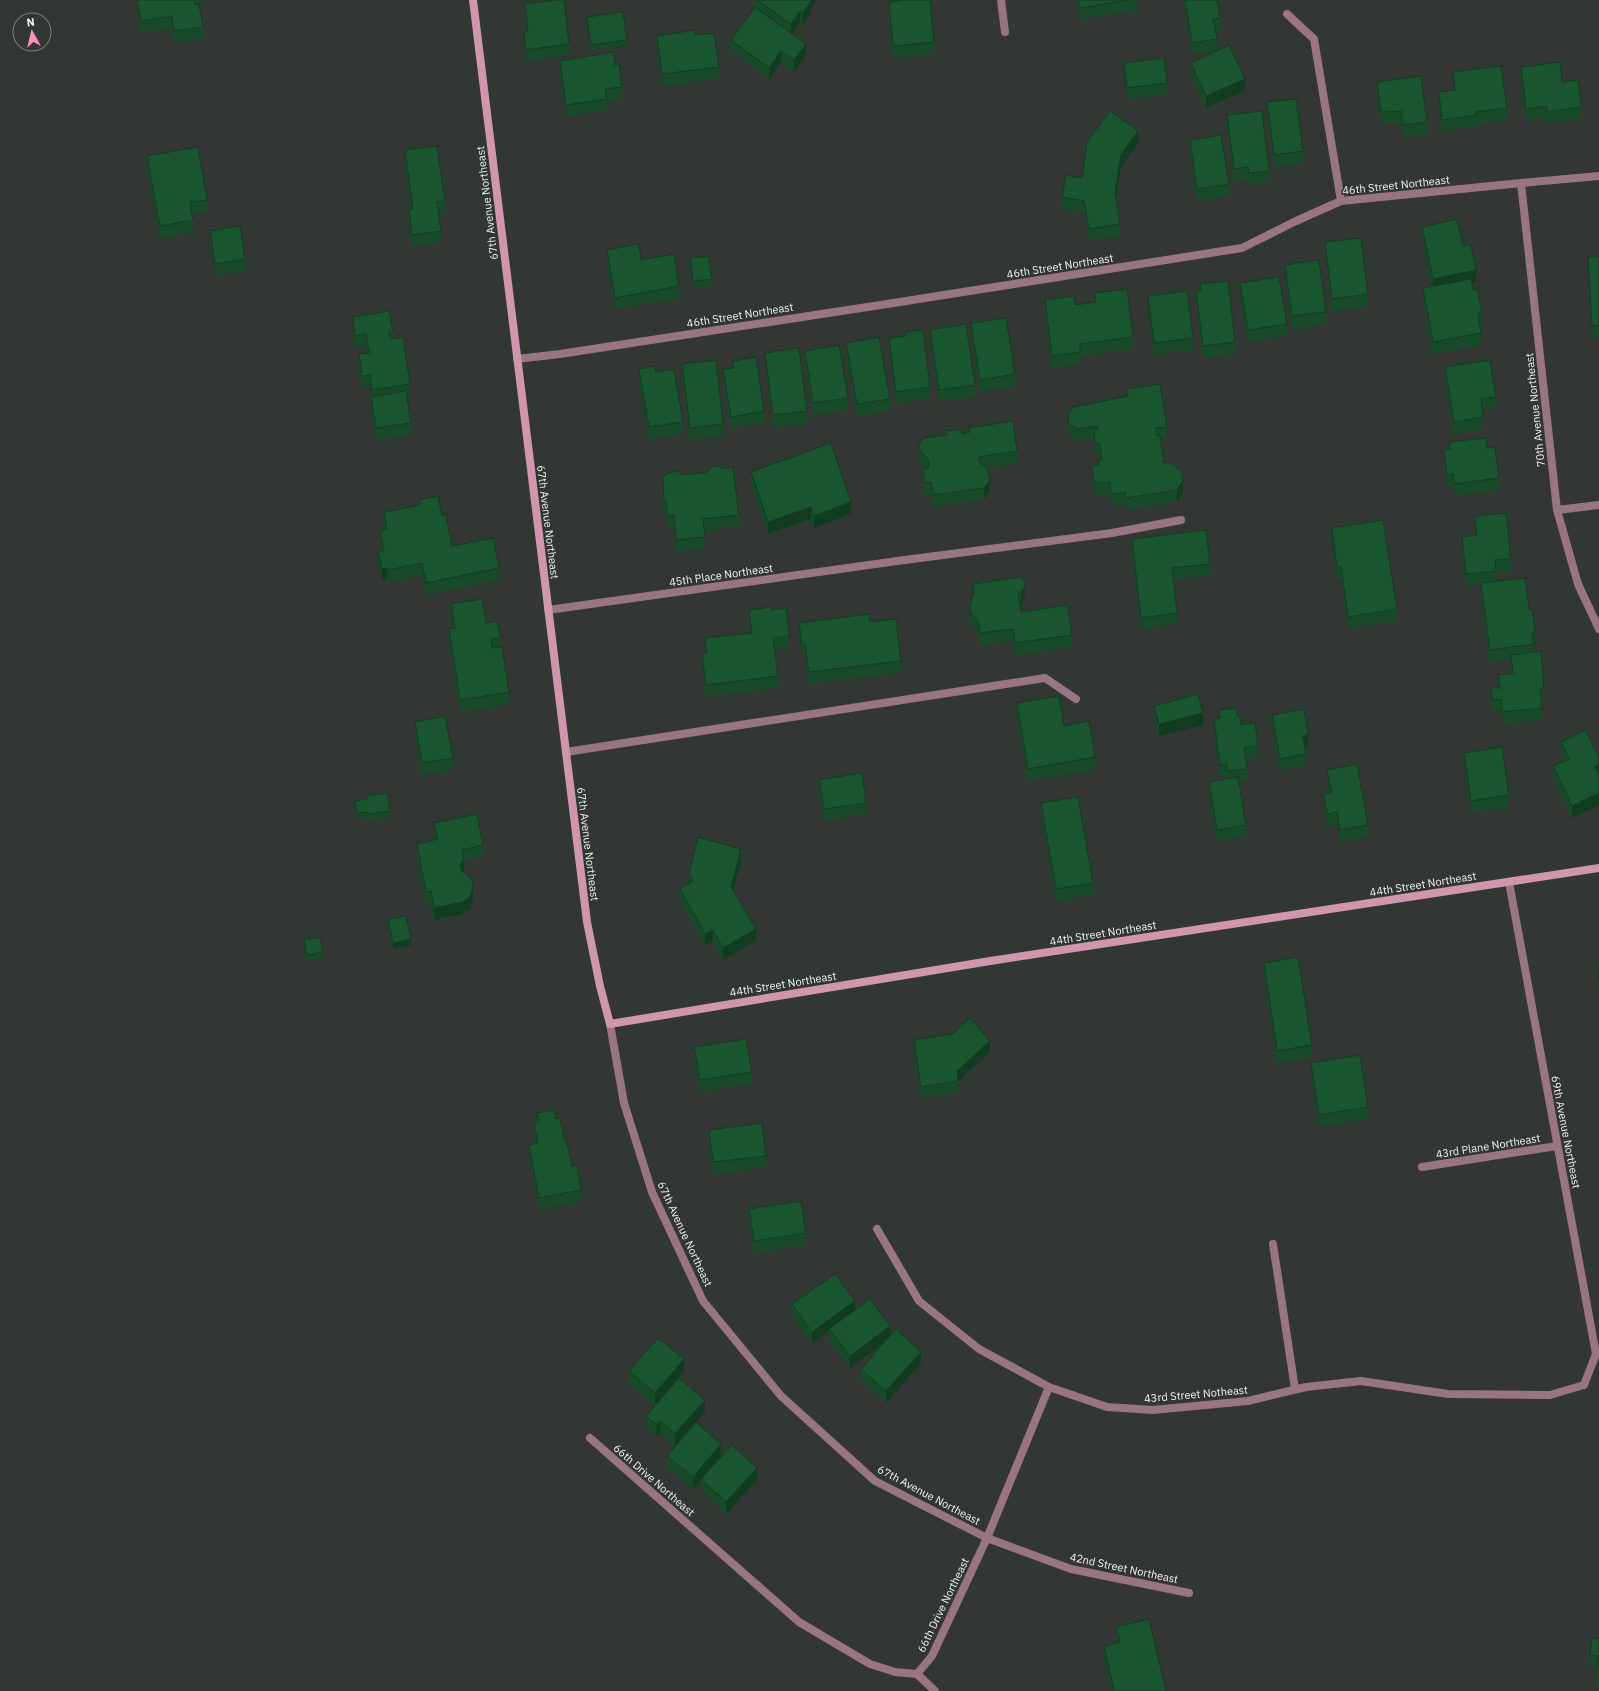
<svg xmlns="http://www.w3.org/2000/svg" width="1599" height="1691" viewBox="0 0 1599 1691" font-family="'IBM Plex Sans',sans-serif">
  <rect width="100%" height="100%" fill="#323733"/>
  <g fill="none" stroke-linecap="round" stroke-linejoin="round">
    <path stroke="#997482" stroke-width="8" d="M897,561L1112,533L1181,520
      M566,752L1045,678L1076,699"/>
    <path stroke="#997482" stroke-width="8" d="M1001,0L1005,32
      M1287,14L1314,39L1341,201
      M1521,183L1557,510L1578,584L1599,629
      M517,359L560,354L887,304L1242,248L1296,221L1341,201L1521,183L1599,176
      M1557,510L1599,505
      M548,610L897,561
      M610,1024L624,1103L652,1192L703,1301L781,1396L875,1481L987,1538L1071,1569L1189,1593
      M1422,1167L1557,1146
      M877,1229L919,1301L979,1349L1049,1387L1107,1407L1153,1410L1248,1401L1306,1387L1361,1381L1448,1394L1550,1395L1584,1385L1596,1354L1509,882
      M1273,1244L1295,1389
      M590,1438L799,1622L870,1664L895,1672L917,1674L932,1656L987,1538L1049,1387
      M917,1674L935,1691"/>
    <path stroke="#d096ad" stroke-width="8" d="M473,0L587,922L600,986L610,1024L990,961L1599,868"/>
  </g>
  <path fill="#164a29" d="M136,0H205V2L195,3L203,27V38L174,43L172,28L141,32Z
    M753,0H817L811,8V13L803,24L800,23L792,34L806,55L794,72L781,63L769,79L731,51V40L753,9Z
    M1076,0H1137V10L1079,19Z
    M1183,0H1217L1220,18V30H1215L1217,39V50L1192,54Z
    M889,2L934,42V53L893,58L889,13Z
    M525,4L569,44V55L526,61L524,44V32H527L525,15Z
    M587,17L627,40V45L591,50L587,23Z
    M695,35L719,67V78L662,86L657,48V36Z
    M560,61L615,65L622,87V98L607,101V110L566,116L560,72Z
    M1124,63L1167,83V95L1127,99L1124,74Z
    M1191,63L1245,90L1206,108L1191,75Z
    M1521,67L1562,82L1581,107V119L1547,123L1546,118L1526,121L1521,79Z
    M1453,72L1507,108V120L1476,124V127L1442,131L1439,103V92L1454,90Z
    M1377,82L1427,122V134L1403,137L1401,123L1381,124L1377,94Z
    M1267,102L1303,151V163L1274,167L1267,114Z
    M1227,115L1269,171V182L1249,185L1248,179L1234,180L1227,127Z
    M1190,140L1229,184V196L1197,201L1190,152Z
    M1138,143L1121,167L1116,198L1120,224V236L1089,241L1084,212L1062,209V197L1082,178Z
    M405,150L445,201V213L438,214L441,231V242L412,246L409,221V209H412L405,162Z
    M147,156L207,200V211L192,214L193,220V232L160,238L147,168Z
    M1422,227L1463,246L1476,282L1471,283L1473,290L1482,313V325H1480L1481,333V345L1433,354L1423,299V288L1432,286L1422,238Z
    M210,231L245,259V271L215,275L210,242Z
    M1325,242L1368,294V306L1332,311L1325,254Z
    M607,250L641,260L679,286V298L615,309L607,261Z
    M1588,257H1599V337L1592,338L1588,269Z
    M690,258L712,279V285L693,287L690,264Z
    M1285,265L1326,312V324L1292,328L1285,276Z
    M1240,283L1287,324V335L1248,342L1240,294Z
    M1200,284L1235,342V354L1203,358L1196,302V291L1200,290Z
    M1095,293L1133,337V349L1080,356V364L1052,368L1045,311V300L1075,305L1095,302Z
    M1148,296L1193,338V350L1154,355L1148,307Z
    M353,317L393,332V338L410,384V396H407L411,423V435L376,440L371,408L372,397L370,386L362,387L359,366V354L367,353L366,346L355,347L353,329Z
    M971,323L1015,374V386L980,391L971,335Z
    M930,330L975,385V397L939,402L930,342Z
    M906,332L930,387V399L896,403L889,349V338L906,336Z
    M846,343L890,399V410L857,416L846,354Z
    M805,351L848,398V410L813,415L805,362Z
    M765,353L807,411V423L773,427L765,364Z
    M733,361L764,411V423L731,428L723,381V369L733,368Z
    M682,364L723,424V435L690,440L682,376Z
    M1445,367L1496,397V408L1482,410L1483,417V429L1454,434L1445,378Z
    M639,369L656,372L683,422V433L649,439L639,380Z
    M1127,389L1167,427V438L1161,439L1164,463L1183,493L1177,502L1126,510L1125,504L1111,506L1110,494L1101,495L1094,493L1092,478V466L1098,465V460H1101L1100,454L1095,455L1094,438L1077,440L1069,435L1068,425V413L1127,396Z
    M969,428L1017,451V463L986,468L990,491L984,499L933,507L931,494L925,495L923,480V469L926,468L920,464L919,456V444L946,435V431L962,434L969,432Z
    M1449,442L1487,448L1499,478V490L1454,495L1453,485L1447,486L1444,461V450L1449,449Z
    M751,472L851,514L814,528L811,519L768,534L751,484Z
    M663,478L739,515V526L704,531L705,548L676,552L674,527L668,528L666,514L664,512Z
    M419,500L442,516L452,546L499,568V580L426,595L422,575L388,582L387,579L382,580L378,563V551H382L380,542V531L385,530L384,524V512L419,505Z
    M1475,516L1511,559V571L1496,572V581L1529,609L1535,632V643H1534V652L1544,688V699L1542,700V720L1502,724L1501,711L1493,712L1491,700V688H1499L1498,675L1512,673L1511,659L1490,662L1481,595V584L1466,586L1462,548V537L1476,535L1475,528Z
    M1332,528L1397,609V621L1348,628L1341,578H1337L1332,539Z
    M1132,539L1210,564V575L1173,580L1177,613V624L1141,629L1132,551Z
    M1019,577L1025,598L1021,604H1019L1021,612L1072,635V647L1015,655L1013,640L980,645L978,633L971,624L970,616V605L973,596V584Z
    M451,604L486,623L500,638V647L509,692V704L460,712L449,641V629L453,628L451,615Z
    M749,610H772L789,636V647L774,649L778,676V688L706,696L702,665V654L706,653L705,638L750,633L749,621Z
    M870,622L901,661V672L809,684L805,655L802,656L799,635V623Z
    M1017,703L1064,726L1095,757V769L1028,781L1017,715Z
    M1154,706L1203,725L1159,736L1154,717Z
    M1219,710L1237,716L1241,725L1258,746V758L1246,759L1247,769V780L1238,781L1246,825V836L1217,841L1209,794V782L1227,779V776H1220L1214,730V719L1219,718Z
    M1272,715L1308,746L1305,747L1306,754V765L1280,770L1272,726Z
    M415,722L453,758V769L422,775L415,733Z
    M1561,742L1599,758L1572,818L1553,778V766L1564,761L1561,753Z
    M1464,753L1509,795V807L1471,812L1464,764Z
    M1327,770L1368,825V837L1340,841L1337,824L1327,826L1324,806V794H1330L1327,781Z
    M819,780L866,803V814L824,821L819,791Z
    M366,796L390,811V817L369,820V818L357,819L355,806V801L366,799Z
    M1041,803L1093,883V894L1056,901L1041,814Z
    M434,823L483,845V857L464,861V871L463,872L473,899L470,909L463,912V914L434,920L431,903L426,904L417,856V844L436,840L434,834Z
    M741,861L733,891L756,940L723,960L713,941L705,946L680,901V889L689,884V873Z
    M388,919L411,945L393,948L388,925Z
    M304,940L323,952V958L307,960L304,946Z
    M1264,963L1312,1045V1057L1277,1063L1264,975Z
    M1597,963H1599V993L1597,975Z
    M914,1040L990,1052L958,1081V1093L921,1098L914,1051Z
    M694,1047L752,1072V1083L700,1092L694,1059Z
    M1311,1063L1368,1107V1119L1319,1126L1311,1074Z
    M537,1113L556,1119L564,1139L572,1166L581,1190V1201L539,1209L529,1157V1145L536,1144L534,1134V1123L537,1122Z
    M709,1130L766,1156V1167L713,1174L709,1141Z
    M749,1209L806,1233V1245L754,1253L749,1221Z
    M792,1304L855,1310L890,1336L921,1363L886,1403L861,1380V1369L886,1341L850,1368L829,1341V1331L812,1343L792,1316Z
    M629,1371H684L655,1405L629,1383Z
    M705,1412L675,1446L660,1433L657,1436L646,1427V1416Z
    M721,1455L706,1473L757,1480L726,1514L701,1490V1479L693,1489L667,1467V1456Z
    M1116,1627L1166,1691H1111L1104,1657V1646L1117,1643L1116,1638Z
    M1599,1639V1687H1596V1675L1597,1667L1590,1666V1655Z"/>
  <path fill="#123c22" d="M809,0H817L811,8V13L803,24V13Z
    M800,11V23L791,36V24Z
    M806,44V55L794,72V60Z
    M781,51V63L769,79V68Z
    M1245,79V90L1206,108V96Z
    M1138,131V143L1121,167L1115,204V192L1121,155Z
    M1476,270V282L1433,291V279Z
    M990,480V491L984,499V488Z
    M1183,481V493L1177,502V490Z
    M851,502V514L814,528V516Z
    M811,507V519L768,534V522Z
    M387,568V579L382,580V569Z
    M1025,587V598L1021,604V592Z
    M1203,713V725L1159,736V724Z
    M1308,735V746L1303,748V736Z
    M1599,765V776L1595,767Z
    M1599,793V805L1572,818V806Z
    M741,849V861L731,899V887Z
    M464,859V871L460,876V864Z
    M473,888V899L470,909L463,912V914L434,920V908Z
    M756,929V940L723,960V948Z
    M713,930V941L705,946V934Z
    M411,939V945L393,948V943Z
    M990,1041V1052L958,1081L957,1071Z
    M855,1301V1313L829,1329V1331L812,1343V1332Z
    M890,1326V1338L850,1368V1356Z
    M921,1352V1363L886,1403V1391Z
    M684,1359V1371L655,1405V1393Z
    M705,1400V1412L675,1446V1434Z
    M660,1421V1433L657,1436V1425Z
    M721,1444V1455L693,1489V1477Z
    M757,1468V1480L726,1514V1502Z"/>
  <path fill="#195630" stroke="#123c22" d="M137,0H195V5L199,4L203,27L174,31L172,16L141,21Z
    M554,0H564L569,44L526,50L524,32H528L525,4Z
    M757,0H810L811,1L803,13L800,11L791,24Z
    M903,0H930L934,42L893,46L889,2Z
    M1078,0H1129L1079,8Z
    M1185,0H1217L1220,18L1213,19L1217,39L1192,43Z
    M755,7L806,44L794,60L781,51L769,68L731,40Z
    M623,12L627,40L591,45L587,17Z
    M695,30V35L714,33L719,67L662,74L657,36Z
    M1229,45L1245,79L1206,96L1191,63Z
    M613,52L615,65L619,64L622,87L605,89L607,99L566,105L560,61Z
    M1164,58L1167,83L1127,88L1124,63Z
    M1560,62L1562,82L1578,80L1581,107L1547,112L1546,106L1526,109L1521,67Z
    M1501,66L1507,108L1476,112V115L1442,120L1439,92L1455,90L1453,72Z
    M1421,76L1427,122L1403,125L1401,111L1381,112L1377,82Z
    M1296,99L1303,151L1274,155L1267,102Z
    M1110,111L1138,131L1121,155L1115,192L1120,224L1089,229L1084,201L1062,197L1066,175L1082,178L1087,142Z
    M1262,111L1269,171L1249,173L1248,167L1234,169L1227,115Z
    M1221,135L1229,184L1197,189L1190,140Z
    M437,146L445,201L437,202L441,231L412,235L409,209H413L405,150Z
    M198,147L207,200L190,202L193,220L160,226L147,156Z
    M1457,219L1463,246L1471,245L1476,270L1433,279L1422,227Z
    M240,226L245,259L215,264L210,231Z
    M1361,238L1368,294L1332,299L1325,242Z
    M639,244L641,260L674,254L679,286L615,298L607,250Z
    M708,256L712,279L693,281L690,258Z
    M1588,257H1599V326H1592Z
    M1319,260L1326,312L1292,316L1285,265Z
    M1279,277L1287,324L1248,330L1240,283Z
    M1471,279L1473,290L1477,289L1482,313L1478,314L1481,333L1433,342L1423,288Z
    M1228,281L1235,342L1203,346L1196,291L1201,290L1200,284Z
    M1127,289L1133,337L1080,344V352L1052,356L1045,300L1074,296L1075,305L1096,302L1095,293Z
    M1187,291L1193,338L1154,343L1148,296Z
    M389,311L393,332H389L390,339L403,337L410,384L372,390L370,375L362,376L359,354L369,353L366,334L355,336L353,317Z
    M1006,318L1015,374L980,380L971,323Z
    M966,324L975,385L939,390L930,330Z
    M923,330L930,387L896,392L889,338L906,336V332Z
    M879,337L890,399L857,404L846,343Z
    M839,345L848,398L813,403L805,351Z
    M799,348L807,411L773,415L765,353Z
    M756,357L764,411L731,417L723,369L734,368L733,361Z
    M716,360L723,424L690,428L682,364Z
    M1490,360L1496,397L1481,399L1483,417L1454,422L1445,367Z
    M655,366L656,372L674,369L683,422L649,427L639,369Z
    M1160,384L1167,427L1155,428L1157,436L1160,435L1164,463L1170,462L1181,471L1183,481L1177,490L1126,498L1125,492L1111,494L1110,483H1101L1094,482L1092,466L1098,465V460H1102L1100,443H1095L1094,429H1098L1097,426L1077,429L1069,424L1068,413L1074,407L1128,396L1127,389Z
    M406,391L411,423L376,428L371,397Z
    M1013,421L1017,451L979,457L980,463L988,469L990,480L984,488L933,495L931,482L925,483L923,469L929,468L928,458L920,452L919,444L924,438L947,435L946,431L961,429L962,434L970,432L969,428Z
    M1486,438L1487,448L1495,447L1499,478L1454,484L1453,474L1447,475L1444,450L1450,449L1449,442Z
    M831,443L851,502L814,516L811,507L768,522L751,472Z
    M719,466L724,469L733,467L739,515L703,519L705,537L676,540L674,515L668,516L666,502L664,501L663,478L668,473L678,471L683,475L707,472L711,467Z
    M438,496L442,516L446,515L452,546L493,538L499,568L426,583L422,563L388,570L387,568L382,569L378,551H384L380,531L387,529L384,512L420,505L419,500Z
    M1506,513L1511,559L1495,560L1496,571L1466,574L1462,537L1477,535L1475,516Z
    M1383,520L1397,609L1348,617L1341,566L1337,567L1332,528Z
    M1206,530L1210,564L1172,568L1177,613L1141,618L1132,539Z
    M1019,577L1024,581L1025,587L1021,592H1018L1021,612L1067,605L1072,635L1015,643L1013,629L980,633L978,621L971,613L970,605L974,593L973,584Z
    M1525,578L1529,609H1532L1535,632H1532L1534,644L1490,650L1481,583Z
    M482,599L486,623L497,621L500,638L491,639L492,648L502,647L509,692L460,700L449,629L455,628L451,604Z
    M771,607L772,610L786,608L789,636L773,638L778,676L706,685L702,654L707,653L705,638L752,633L749,610Z
    M869,614L870,622L896,619L901,661L809,672L805,644H802L799,623Z
    M1541,651L1544,688H1540L1542,708L1502,712L1501,699L1493,700L1491,688H1500L1498,675L1513,673L1511,655Z
    M1198,694L1203,713L1159,724L1154,706Z
    M1059,696L1064,726L1089,721L1095,757L1028,769L1017,703Z
    M1236,708L1237,716H1240L1241,725L1255,723L1258,746L1244,748L1247,769L1228,771L1227,764L1220,765L1214,719L1220,718L1219,710Z
    M1304,709L1308,735L1303,736L1306,754L1280,759L1272,715Z
    M445,716L453,758L422,763L415,722Z
    M1586,730L1599,758V765L1595,767L1599,774V793L1572,806L1553,766L1569,759L1561,742Z
    M1502,747L1509,795L1471,801L1464,753Z
    M1357,764L1368,825L1340,830L1337,812L1327,814L1324,794L1332,793L1327,770Z
    M862,773L866,803L824,809L819,780Z
    M1238,777L1246,825L1217,830L1209,782Z
    M387,793L390,811L369,814V812L357,813L355,801L367,799L366,796Z
    M1078,797L1093,883L1056,889L1041,803Z
    M477,814L483,845L462,850L464,859L460,864L462,871L472,879L473,888L470,897L463,901V902L434,908L431,891L426,892L417,844L438,839L434,823Z
    M698,837L741,849L731,887L756,929L723,948L713,930L705,934L680,889L693,881L689,873Z
    M406,916L411,939L393,943L388,919Z
    M320,937L323,952L307,955L304,940Z
    M1298,957L1312,1045L1277,1051L1264,963Z
    M1597,963H1599V981Z
    M970,1018L990,1041L957,1071L958,1081L921,1087L914,1040L953,1034Z
    M746,1039L752,1072L700,1080L694,1047Z
    M1360,1055L1368,1107L1319,1115L1311,1063Z
    M554,1110L556,1119L560,1118L564,1139L566,1138L572,1166L577,1165L581,1190L539,1198L529,1145L538,1143L534,1123L539,1122L537,1113Z
    M762,1123L766,1156L713,1162L709,1130Z
    M801,1201L806,1233L754,1241L749,1209Z
    M835,1274L855,1301L812,1332L792,1304Z
    M870,1299L890,1326L850,1356L829,1329Z
    M896,1329L921,1352L886,1391L861,1369Z
    M658,1338L684,1359L655,1393L629,1371Z
    M679,1378L705,1400L675,1434L660,1421L657,1425L646,1416Z
    M696,1422L721,1444L693,1477L667,1456Z
    M732,1445L757,1468L726,1502L701,1479Z
    M1149,1619L1166,1691H1114L1104,1646L1120,1642L1116,1627Z
    M1592,1638L1599,1639V1675H1596L1599,1656L1590,1655Z"/>
  <g text-anchor="middle" dominant-baseline="central" stroke-width="3.5" stroke-linejoin="round" paint-order="stroke">
    <g font-size="11" fill="#eef1ef" stroke="#323733">
      <text transform="translate(1396 185) rotate(-6)">46th Street Northeast</text>
      <text transform="translate(487 203) rotate(-97)">67th Avenue Northeast</text>
      <text transform="translate(1060 266) rotate(-9)">46th Street Northeast</text>
      <text transform="translate(740 315) rotate(-9)">46th Street Northeast</text>
      <text transform="translate(1535 410) rotate(-96)">70th Avenue Northeast</text>
      <text transform="translate(548 522) rotate(83)">67th Avenue Northeast</text>
      <text transform="translate(721 575) rotate(-8)">45th Place Northeast</text>
      <text transform="translate(588 844) rotate(83)">67th Avenue Northeast</text>
      <text transform="translate(1423 884) rotate(-9)">44th Street Northeast</text>
      <text transform="translate(1103 933) rotate(-9)">44th Street Northeast</text>
      <text transform="translate(783 984) rotate(-9)">44th Street Northeast</text>
      <text transform="translate(1566 1132) rotate(79)">69th Avenue Northeast</text>
      <text transform="translate(1488 1146) rotate(-9)">43rd Plane Northeast</text>
      <text transform="translate(685 1234) rotate(65)">67th Avenue Northeast</text>
      <text transform="translate(1196 1394) rotate(-5)">43rd Street Notheast</text>
      <text transform="translate(654 1480) rotate(41)">66th Drive Northeast</text>
      <text transform="translate(929 1495) rotate(28)">67th Avenue Northeast</text>
      <text transform="translate(1124 1568) rotate(12)">42nd Street Northeast</text>
      <text transform="translate(943 1605) rotate(-64)">66th Drive Northeast</text>
    </g>
  </g>
  <g transform="translate(32 32) rotate(352)"><circle r="19" fill="#323733" stroke="#7d817e"/>
  <path d="M0-3L7 15L0 10L-7 15Z" fill="#fd8ebe"/>
  <text y="-6" font-size="11" font-weight="bold" text-anchor="middle" fill="#eef1ef">N</text>
  </g>
</svg>
